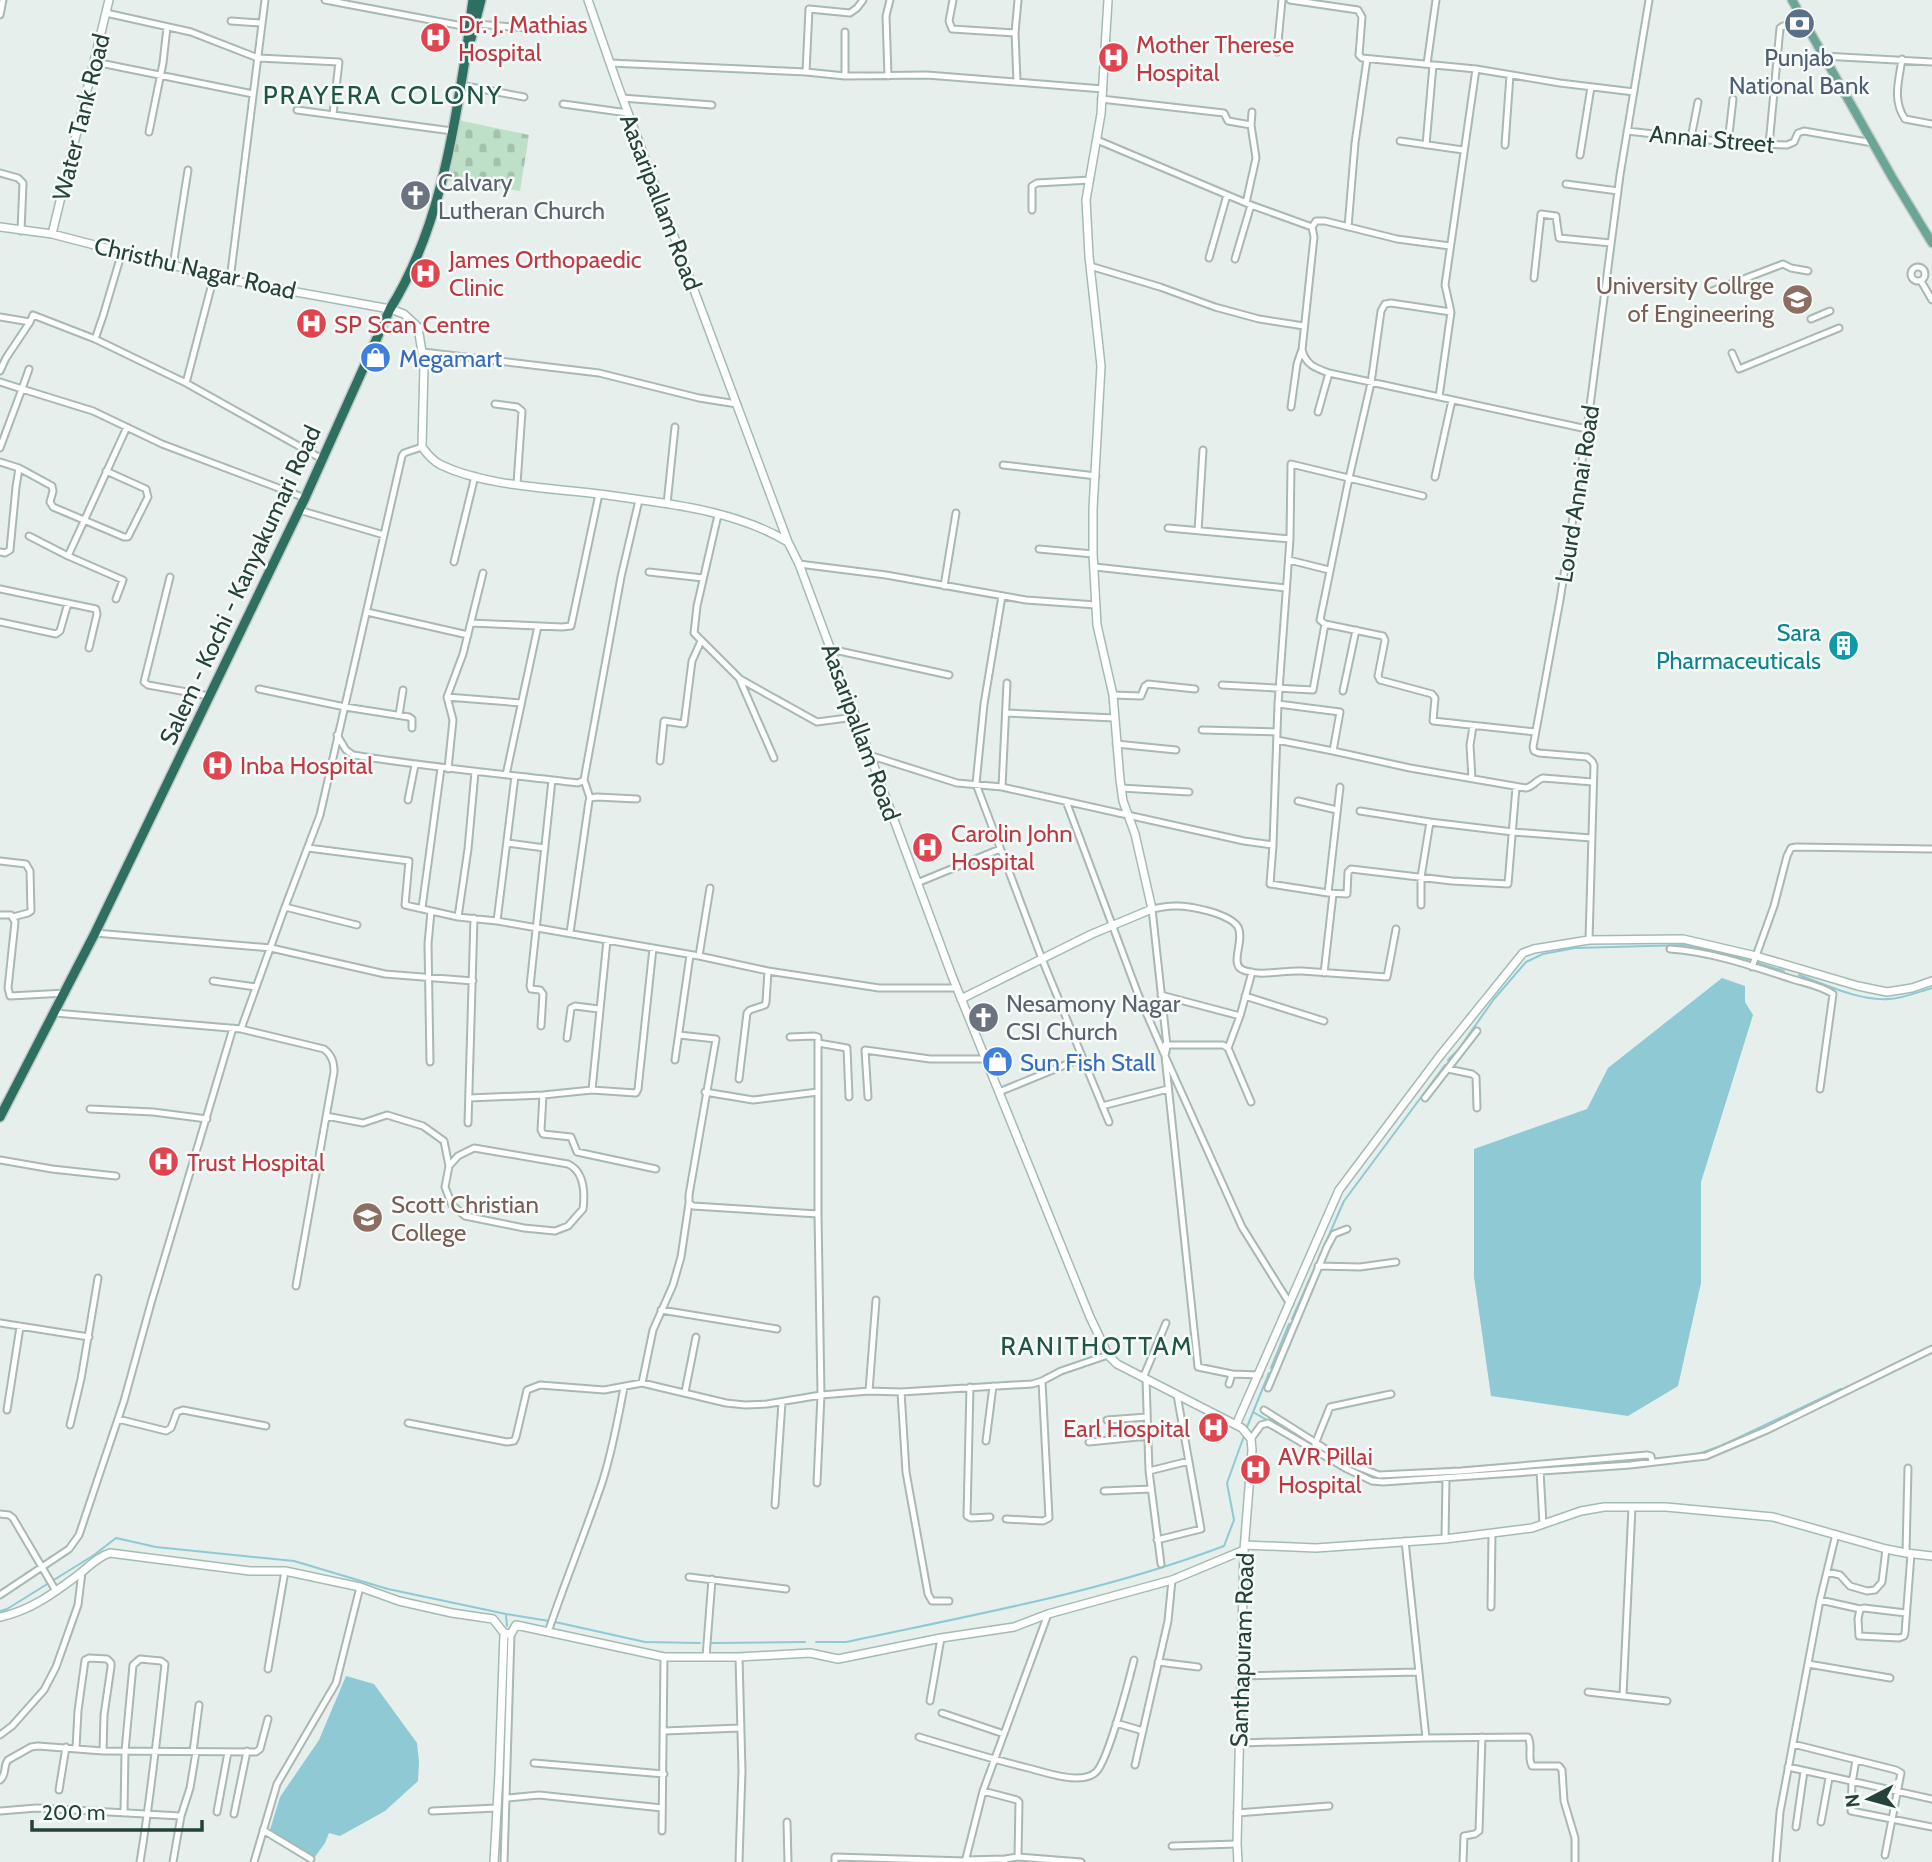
<svg xmlns="http://www.w3.org/2000/svg" width="1932" height="1862" viewBox="0 0 1932 1862" font-family="Cabin,sans-serif">
  <defs>
    <pattern id="cemetery-stones" width="16" height="16" patternUnits="userSpaceOnUse" patternTransform="scale(1.75)"><rect width="16" height="16" fill="#bfe0c8"/><path d="M2 7V4a2 2 0 0 1 4 0v3zM10 15v-3a2 2 0 0 1 4 0v3z" fill="#a4c1ad"/></pattern>
  </defs>
  <rect width="100%" height="100%" fill="#e6efeb"/>
  <path fill="url(#cemetery-stones)" d="M458,120L529,135L520,191L446,180Z"/>
  <path fill="#8ec9d4" d="M1722,978L1745,986V1002L1753,1015L1701,1182V1283L1678,1386L1628,1416L1491,1396L1474,1277V1149L1587,1109L1608,1068Z
    M346,1676L374,1684L417,1743L419,1762L418,1781L385,1811L340,1836L329,1833L325,1843L312,1861L269,1833L280,1797L319,1740Z"/>
  <g fill="none" stroke-linecap="round" stroke-linejoin="round">
    <path stroke="#8ec9d4" stroke-width="2" d="M1758,963L1784,971
      M1799,975C1827,985 1859,1001 1889,999C1904,998 1918,992 1932,988
      M1448,1060L1458,1050L1494,999L1526,962L1543,954L1575,948L1686,945L1751,960
      M1292,1319L1344,1201L1445,1065
      M1271,1368L1289,1324
      M1253,1412L1321,1451
      M1247,1427L1269,1373
      M1655,1459L1695,1455L1721,1446L1841,1389
      M1546,1468L1649,1459
      M0,1611L7,1609L94,1555L116,1538L156,1547L294,1561L388,1589L506,1614L549,1621
      M506,1615L507,1626
      M555,1622L645,1642L700,1643
      M816,1642H846C972,1615 1103,1592 1224,1546L1234,1520L1227,1483L1244,1436
      M711,1643L805,1642
      M498,1862L502,1781"/>
    <defs>
      <path id="street" d="M325,0L468,27
        M953,0L949,21L952,29L1015,33
        M1290,0L1358,10L1362,17L1359,55L1362,58L1476,69L1560,83L1634,92
        M106,13L191,32L258,58L339,62L333,114
        M0,15L3,0
        M231,21L261,23
        M476,24L540,29
        M1277,52L1282,0
        M1823,56L1932,62
        M1902,59C1899,80 1892,100 1905,119L1932,124
        M95,62L253,94
        M610,63L806,72L845,76L927,75L1103,89
        M1427,64L1436,0
        M806,72L809,9L850,13L857,8L863,0
        M845,76V32
        M888,76L886,16L890,0
        M1017,81L1015,33L1018,0
        M460,85L524,97
        M622,98L712,105
        M1101,99L1224,113L1228,121L1251,125
        M563,104L628,113
        M297,110L452,131
        M1627,131L1736,143L1787,145L1794,142L1798,133L1804,131L1873,143
        M149,132L163,63L167,27
        M1691,138L1698,102
        M1097,140L1251,205L1312,227L1314,237L1302,350C1306,365 1315,368 1329,373L1587,429
        M1400,141L1463,150
        M1728,143L1733,99
        M1426,145L1433,65
        M1505,145L1510,75
        M1769,145L1780,28L1783,26L1805,24
        M1580,155L1591,87
        M0,173L18,178L23,183L21,231
        M1566,184L1618,191
        M1246,203L1256,158L1251,125L1252,112
        M1032,210V186L1037,183L1090,180
        M1312,227L1316,221H1325L1397,239L1450,246
        M1348,227L1355,143L1367,59
        M1209,258L1227,195
        M1235,259L1251,205
        M173,266L188,170
        M1090,266L1160,287L1215,307L1259,319L1304,326
        M1911 274a7 7 0 1 1 14 0a7 7 0 1 1-14 0Z
        M1534,278L1541,214L1556,216L1559,238L1611,243
        M230,280L265,0
        M1921,281L1932,300
        M1712,291L1783,264L1791,268L1808,271
        M1451,312L1391,303L1385,304L1381,311L1371,383L1349,478L1320,620L1325,624L1383,636L1385,640L1378,676L1380,680L1432,694L1435,698L1433,721L1535,732
        M0,317L30,322L6,358L0,371
        M1811,319L1830,311
        M30,322L33,315L95,339L103,316L122,252
        M95,339L186,383L322,459
        M423,352L599,373L699,398L737,404
        M1732,353L1739,369L1839,328
        M29,369L22,389L93,411L162,444L305,498
        M0,382L22,389L0,448
        M186,383L214,276
        M1439,397L1451,312L1445,285L1476,69
        M495,404L517,407L522,411L517,484
        M1291,407L1297,364L1301,352
        M1318,412L1329,373
        M0,462L19,468L52,486L53,491L50,502L53,507L124,537H128L148,497L146,489L106,471
        M1003,465L1096,476
        M1435,477L1452,400
        M667,504L675,427
        M299,510L384,535
        M718,515L697,606L694,633L739,678L774,758
        M1168,528L1290,539
        M1198,531L1203,450
        M29,536L68,556L127,427
        M1039,549L1093,554
        M0,552L5,553L10,550L16,487L19,468
        M68,556L123,580L116,599
        M1289,560L1329,570
        M454,562L475,476
        M799,564L886,575L1026,600L1096,605
        M1095,567L1286,588
        M649,572L703,578
        M170,577L144,682L148,685L209,696
        M944,586L956,513
        M0,589L96,609L97,614L89,648
        M1002,596L984,704L976,784L1042,959L1109,1122
        M367,612L468,635
        M0,622L56,634L60,631L68,603
        M471,623L562,627L571,626L599,494
        M830,649L949,675
        M740,679L817,722L855,717
        M1222,685L1313,690L1325,624
        M259,689L345,707L409,717L412,719V728
        M1343,691L1356,630
        M1113,695L1141,696L1145,686L1148,684L1195,689
        M447,697L521,703
        M1278,704L1290,539L1291,464L1423,496
        M1006,713L1115,718
        M399,715L403,690
        M1202,730L1277,732
        M337,735L346,750L353,755C427,767 502,774 578,783L584,780L621,577L639,500
        M1277,740L1333,751
        M1116,744L1176,750
        M869,755L957,783L1002,787L1244,841L1273,845L1278,704L1340,712L1333,751L1410,768L1526,788C1533,787 1536,780 1543,778L1593,782
        M660,761L664,721L684,724L692,661L701,641
        M448,769L453,720L447,697L463,654L483,573
        M506,775L538,626
        M1472,778L1470,745L1473,726
        M584,780L590,798
        M1002,787L1007,683
        M1121,788L1189,792
        M408,800L415,765
        M1066,801L1138,994L1165,1056L1198,1367L1232,1374L1229,1384
        M1298,801L1337,810
        M1360,811L1430,822L1421,877V905
        M1430,822L1513,832L1591,838
        M507,843L545,848
        M1273,845L1270,884L1328,893L1347,894L1348,872L1351,869L1452,881L1508,884L1516,787
        M308,848L409,861L405,905L458,917L497,921L699,956L768,971L879,988H957
        M0,861L26,864L30,871L31,911L28,913L13,917
        M917,883L1000,849
        M1328,893L1340,787
        M285,907L357,925
        M422,908L441,768
        M0,915H11L15,922L8,988L10,996L66,993
        M458,917L468,849L475,772
        M497,921L515,776
        M95,933L271,948L385,974L473,981
        M570,933L589,801L590,798L597,797L637,799
        M1589,940L1594,765L1592,761L1587,757L1539,753L1534,751L1533,747L1560,600L1587,429L1620,175L1649,0
        M1670,949C1712,952 1752,966 1792,979C1805,983 1821,986 1833,994L1820,1089
        M699,956L710,888
        M1752,967L1774,906L1787,856L1791,848L1796,847L1932,849
        M1324,973L1333,894
        M213,981L256,987
        M1161,995L1240,1016L1228,1048
        M1245,996L1324,1021
        M55,1013L241,1029L285,907L320,815L402,456L404,453L422,447
        M1240,1016L1252,972
        M541,1026L543,994L540,990L531,989L530,986L552,780
        M241,1029L324,1049C332,1055 334,1062 334,1072L296,1286
        M679,1035L716,1039L689,1195V1203L693,1206L818,1214L821,1395L817,1483
        M790,1037L814,1036L818,1037V1214
        M567,1038L571,1008L575,1006L599,1009
        M818,1043L847,1048L849,1097
        M1165,1045H1223L1228,1048L1251,1102
        M675,1060L690,955
        M430,1062L428,944L431,911
        M1448,1069L1472,1074L1476,1077L1477,1108
        M739,1079L747,1013L750,1010L765,1005L766,1002L768,971
        M592,1090L607,940
        M705,1092L753,1100L818,1092
        M999,1092L1082,1058
        M543,1095L541,1130L543,1134L571,1137L577,1152L656,1169
        M868,1097L865,1050L930,1059H986
        M469,1098L543,1095L592,1090L636,1093L638,1089L653,948
        M1425,1098L1477,1031
        M1102,1106L1168,1089
        M90,1109L153,1112L207,1119
        M326,1116L363,1123L387,1115L423,1126L444,1141L449,1166L445,1187L452,1205L465,1216L524,1228L555,1231L568,1226L583,1209C585,1193 585,1172 568,1164L474,1148L458,1156L449,1166
        M468,1123L474,918
        M0,1160L52,1169L116,1176
        M1318,1266L1360,1267L1396,1262
        M1290,1304L1242,1227L1165,1056L1167,1046L1152,909C1159,908 1166,906 1173,906C1188,905 1229,913 1238,927C1245,940 1229,965 1243,970C1262,977 1282,970 1302,971C1330,973 1359,975 1387,977L1396,929
        M661,1310L777,1329
        M0,1323L89,1337
        M1232,1374L1259,1375
        M1143,1378L1166,1323
        M1146,1379L1149,1471L1161,1564
        M642,1383L653,1330L673,1285L681,1257L689,1203
        M970,1387L967,1516L971,1518L990,1517
        M1268,1388L1327,1247L1334,1234L1347,1229
        M869,1391L876,1300
        M685,1392L696,1337
        M901,1392L906,1472L928,1594L932,1601H949
        M7,1410L20,1327
        M1264,1410L1348,1463L1379,1475L1461,1471L1647,1455L1651,1456L1652,1462
        M118,1419L166,1431L171,1428L177,1412L183,1410L266,1426
        M1107,1420L1147,1417
        M408,1423L507,1442L514,1441L516,1437L527,1390L540,1385L604,1390L642,1383L726,1403L745,1405L767,1404L821,1395L869,1391L901,1392L1032,1384L1042,1381L1061,1371L1108,1355
        M70,1425L81,1379L98,1278
        M1251,1439L1261,1425L1268,1423L1347,1469L1372,1481L1383,1482L1630,1465L1706,1456L1767,1430L1932,1349
        M986,1441L993,1386
        M1089,1442L1148,1436
        M1315,1444L1330,1407L1391,1394
        M1149,1471L1189,1461
        M1540,1471L1543,1524
        M1104,1491L1151,1489
        M775,1505L782,1402
        M0,1514L9,1515L13,1518L56,1591
        M1006,1519L1043,1521L1049,1518L1042,1381
        M1445,1539L1446,1478
        M1157,1540L1201,1529L1177,1395
        M1405,1541L1426,1738
        M1906,1553L1908,1468
        M1827,1572L1840,1575L1850,1586L1867,1591L1875,1590L1882,1582L1886,1549
        M689,1577L786,1589
        M0,1595L69,1549L79,1535L124,1401L151,1303L233,1028
        M1820,1600L1860,1609
        M1491,1607L1492,1533
        M1906,1613L1864,1608L1860,1609L1858,1619L1859,1636L1899,1638L1904,1636L1905,1633L1911,1554
        M548,1632C565,1582 585,1533 602,1483C612,1452 618,1420 624,1387
        M706,1657L712,1579
        M739,1657L742,1771L739,1862
        M1158,1662L1198,1667
        M1808,1664L1890,1678
        M268,1669L285,1571
        M1240,1676L1419,1672
        M1588,1692L1667,1701
        M1623,1695L1632,1507
        M930,1701L941,1638
        M942,1713L1004,1734
        M1116,1723L1143,1731
        M664,1731L740,1728
        M0,1735L12,1726L44,1690L56,1667L78,1605L82,1572
        M919,1737C955,1748 992,1759 1028,1768C1044,1772 1060,1778 1076,1778C1083,1778 1091,1777 1096,1772C1108,1761 1129,1680 1134,1660
        M1239,1743L1426,1738L1528,1737C1533,1746 1527,1757 1532,1766H1559L1562,1770L1564,1801L1575,1838V1862
        M1793,1744L1896,1770L1901,1773L1885,1855
        M76,1748L78,1711L85,1660L89,1658L107,1659L111,1663V1667L104,1715L103,1751
        M193,1752L199,1705
        M1856,1760L1852,1783L1851,1811L1932,1827
        M534,1763L664,1774
        M1135,1765L1168,1621L1172,1580
        M1788,1767L1932,1799
        M0,1780C7,1775 3,1766 8,1760L31,1747L38,1746L103,1751L256,1752L260,1749L268,1719
        M59,1790L66,1747
        M983,1791L1017,1800L1019,1802L1018,1857
        M507,1798L539,1795L662,1808
        M0,1811L37,1808L181,1816
        M432,1811L497,1808
        M124,1812L125,1751L133,1665L140,1659L161,1661L165,1664C158,1730 151,1796 140,1862
        M217,1812L228,1752
        M1237,1813L1329,1806
        M234,1814L247,1751
        M787,1822L788,1862
        M1821,1822L1829,1778
        M1796,1827L1804,1771
        M263,1830L311,1859
        M662,1831L664,1657
        M1172,1846L1237,1844
        M965,1860L1005,1859
        M173,1862L181,1816L190,1788L196,1752
        M254,1862L277,1784L336,1683L360,1587
        M504,1862L511,1634
        M835,1862V1857L965,1861
        M965,1862L983,1791L1048,1614
        M1005,1862V1859L1018,1857L1081,1862
        M1463,1862L1464,1836L1475,1834L1479,1831L1482,1737
        M1776,1862L1780,1812L1820,1600L1836,1534"/>
      <path id="secondary" d="M588,0L618,86L788,542L799,564L952,976L1090,1317L1108,1355L1117,1364L1242,1428L1251,1439L1252,1450L1244,1550L1237,1844L1238,1862
        M0,227L52,234L230,280L390,309L404,314L418,327L424,365L422,447C427,454 433,461 441,465C489,488 561,488 614,496C672,504 737,511 788,542
        M52,234L109,0
        M961,999L1092,934L1152,909L1135,834L1123,801L1120,780L1113,695L1097,625L1093,554V509L1101,366L1089,256L1086,200L1101,114L1108,0
        M1236,1425L1339,1190L1439,1057L1523,953L1534,949L1589,940L1683,939L1756,956L1858,986L1887,992L1912,988L1932,981
        M1245,1545L1316,1548L1445,1539L1532,1528L1581,1511L1604,1507H1666L1773,1517L1886,1549L1906,1553L1932,1556
        M0,1617C30,1611 54,1593 78,1575C90,1566 97,1557 110,1553L250,1571H285L360,1587L399,1601L452,1613L493,1619L504,1633L511,1634L516,1625L664,1657H739L810,1653L838,1659L941,1638L1014,1627L1048,1614L1172,1580L1244,1550
        M494,1862L499,1774L504,1633"/>
      <path id="primary" d="M1792,0L1892,177L1932,243"/>
      <path id="highway" d="M471,39L481,0
        M0,1117L95,933L305,498L390,309C438,232 452,141 466,53C469,35 470,18 473,0"/>
    </defs>
    <use href="#street" stroke="#a8b8b2" stroke-width="9"/>
    <use href="#secondary" stroke="#a4bbb3" stroke-width="10"/>
    <use href="#primary" stroke="#c2cac8" stroke-width="11"/>
    <use href="#highway" stroke="#c2cac8" stroke-width="12"/>
    <use href="#street" stroke="#fff" stroke-width="5"/>
    <use href="#secondary" stroke="#fff" stroke-width="7"/>
    <use href="#primary" stroke="#6aa596" stroke-width="8"/>
    <use href="#highway" stroke="#2f6f62" stroke-width="9"/>
  </g>
  <defs>
    <symbol id="bank-disc" viewBox="-11 -11 22 22"><circle r="9.5" fill="#5c6f8a" stroke="#f7fbf9"/><path d="M-6-4H6V4H-6ZM0-2.3a2.3 2.3 0 1 0 0 4.6a2.3 2.3 0 1 0 0-4.6Z" fill="#fff"/></symbol>
    <symbol id="hospital-disc" viewBox="-11 -11 22 22"><circle r="9.5" fill="#e0444e" stroke="#f7fbf9"/><path d="M-5-5h3v3.5h4V-5h3V5h-3V1.5h-4V5h-3Z" fill="#fff"/></symbol>
    <symbol id="church-disc" viewBox="-11 -11 22 22"><circle r="9.5" fill="#6b7280" stroke="#f7fbf9"/><path d="M-1.2-6h2.4v3.5h3.3v2.4h-3.3V6h-2.4V-.1h-3.3v-2.4h3.3Z" fill="#fff"/></symbol>
    <symbol id="university-disc" viewBox="-11 -11 22 22"><circle r="9.5" fill="#8d6e63" stroke="#f7fbf9"/><path d="M0-5L7-2L0 1L-7-2ZM-4 1L0 2.5L4 1V4Q0 6-4 4Z" fill="#fff"/></symbol>
    <symbol id="shop-disc" viewBox="-11 -11 22 22"><circle r="9.5" fill="#3f7fe0" stroke="#f7fbf9"/><path d="M-5-2.5h2.3a2.7 3.5 0 0 1 5.4 0H5L5.5 6h-11ZM-1.5-2.5h3a1.5 2.3 0 0 0-3 0Z" fill="#fff"/></symbol>
    <symbol id="building-disc" viewBox="-11 -11 22 22"><circle r="9.5" fill="#0f9aa8" stroke="#f7fbf9"/><path d="M-4-6H4V6H1V3H-1V6H-4ZM-2.5-4.3h1.7v1.8h-1.7ZM.8-4.3h1.7v1.8H.8ZM-2.5-1h1.7V.8h-1.7ZM.8-1h1.7V.8H.8Z" fill="#fff"/></symbol>
    <symbol id="school-disc" viewBox="-11 -11 22 22"><circle r="9.5" fill="#8d6e63" stroke="#f7fbf9"/><path d="M0-5L7-2L0 1L-7-2ZM-4 1L0 2.5L4 1V4Q0 6-4 4Z" fill="#fff"/></symbol>
  </defs>
  <g fill-rule="evenodd">
    <use href="#bank-disc" x="1782" y="6" width="35" height="35"/>
    <use href="#hospital-disc" x="418" y="20" width="35" height="35"/>
    <use href="#hospital-disc" x="1096" y="40" width="35" height="35"/>
    <use href="#church-disc" x="398" y="178" width="35" height="35"/>
    <use href="#hospital-disc" x="408" y="256" width="35" height="35"/>
    <use href="#university-disc" x="1780" y="282" width="35" height="35"/>
    <use href="#hospital-disc" x="294" y="306" width="35" height="35"/>
    <use href="#shop-disc" x="358" y="340" width="35" height="35"/>
    <use href="#building-disc" x="1826" y="628" width="35" height="35"/>
    <use href="#hospital-disc" x="200" y="748" width="35" height="35"/>
    <use href="#hospital-disc" x="910" y="830" width="35" height="35"/>
    <use href="#church-disc" x="966" y="1000" width="35" height="35"/>
    <use href="#shop-disc" x="980" y="1044" width="35" height="35"/>
    <use href="#hospital-disc" x="146" y="1144" width="35" height="35"/>
    <use href="#school-disc" x="350" y="1200" width="35" height="35"/>
    <use href="#hospital-disc" x="1196" y="1410" width="35" height="35"/>
    <use href="#hospital-disc" x="1238" y="1452" width="35" height="35"/>
  </g>
  <g text-anchor="middle" dominant-baseline="central" stroke-width="5" stroke-linejoin="round" paint-order="stroke">
    <g font-size="24" fill="#be3a42" stroke="#f7fbf9" text-anchor="start">
      <text x="458" y="24">Dr. J. Mathias<tspan x="458" dy="28">Hospital</tspan></text>
      <text x="1136" y="44">Mother Therese<tspan x="1136" dy="28">Hospital</tspan></text>
      <text x="449" y="259">James Orthopaedic<tspan x="449" dy="28">Clinic</tspan></text>
      <text x="334" y="324">SP Scan Centre</text>
      <text x="240" y="765">Inba Hospital</text>
      <text x="951" y="833">Carolin John<tspan x="951" dy="28">Hospital</tspan></text>
      <text x="187" y="1162">Trust Hospital</text>
      <text x="1190" y="1428" text-anchor="end">Earl Hospital</text>
      <text x="1278" y="1456">AVR Pillai<tspan x="1278" dy="28">Hospital</tspan></text>
    </g>
    <g font-size="24" fill="#4e5e75" stroke="#f7fbf9">
      <text x="1799" y="57">Punjab<tspan x="1799" dy="28">National Bank</tspan></text>
    </g>
    <g font-size="24" fill="#24423a" stroke="#f7fbf9">
      <text transform="translate(81 117) rotate(-76)">Water Tank Road</text>
      <text transform="translate(1712 139) rotate(5)">Annai Street</text>
      <text transform="translate(661 202) rotate(69)">Aasaripallam Road</text>
      <text transform="translate(195 268) rotate(13)">Christhu Nagar Road</text>
      <text transform="translate(1577 494) rotate(-81)">Lourd Annai Road</text>
      <text transform="translate(240 585) rotate(-65)">Salem - Kochi - Kanyakumari Road</text>
      <text transform="translate(861 732) rotate(70)">Aasaripallam Road</text>
      <text transform="translate(1242 1650) rotate(-88)">Santhapuram Road</text>
    </g>
    <g font-size="24" fill="#5b616d" stroke="#f7fbf9" text-anchor="start">
      <text x="438" y="182">Calvary<tspan x="438" dy="28">Lutheran Church</tspan></text>
      <text x="1006" y="1003">Nesamony Nagar<tspan x="1006" dy="28">CSI Church</tspan></text>
    </g>
    <g font-size="24" fill="#785e54" stroke="#f7fbf9" text-anchor="end">
      <text x="1774" y="285">University Collrge<tspan x="1774" dy="28">of Engineering</tspan></text>
      <text x="391" y="1204" text-anchor="start">Scott Christian<tspan x="391" dy="28">College</tspan></text>
    </g>
    <g font-size="24" fill="#366cbe" stroke="#f7fbf9" text-anchor="start">
      <text x="399" y="358">Megamart</text>
      <text x="1020" y="1062">Sun Fish Stall</text>
    </g>
    <g font-size="24" fill="#0d838f" stroke="#f7fbf9" text-anchor="end">
      <text x="1821" y="632">Sara<tspan x="1821" dy="28">Pharmaceuticals</tspan></text>
    </g>
    <g font-size="26" letter-spacing="2" fill="#1f5548" stroke="#f7fbf9">
      <text x="383" y="95">PRAYERA COLONY</text>
      <text x="1097" y="1346">RANITHOTTAM</text>
    </g>
  </g>
  <g transform="translate(1869 1799) rotate(264)" stroke="#f7fbf9" stroke-width="5" paint-order="stroke">
  <path d="M0-5L12 26L0 18L-12 26Z" fill="#24423a"/>
  <text y="-10" font-size="19" font-weight="bold" text-anchor="middle" fill="#24423a">N</text>
  </g>
  <path d="M32 1820v10h170v-10" fill="none" stroke="#24423a" stroke-width="3.5"/>
  <text x="42" y="1820" font-size="21" fill="#24423a" stroke="#f7fbf9" stroke-width="5" paint-order="stroke">200 m</text>
</svg>
